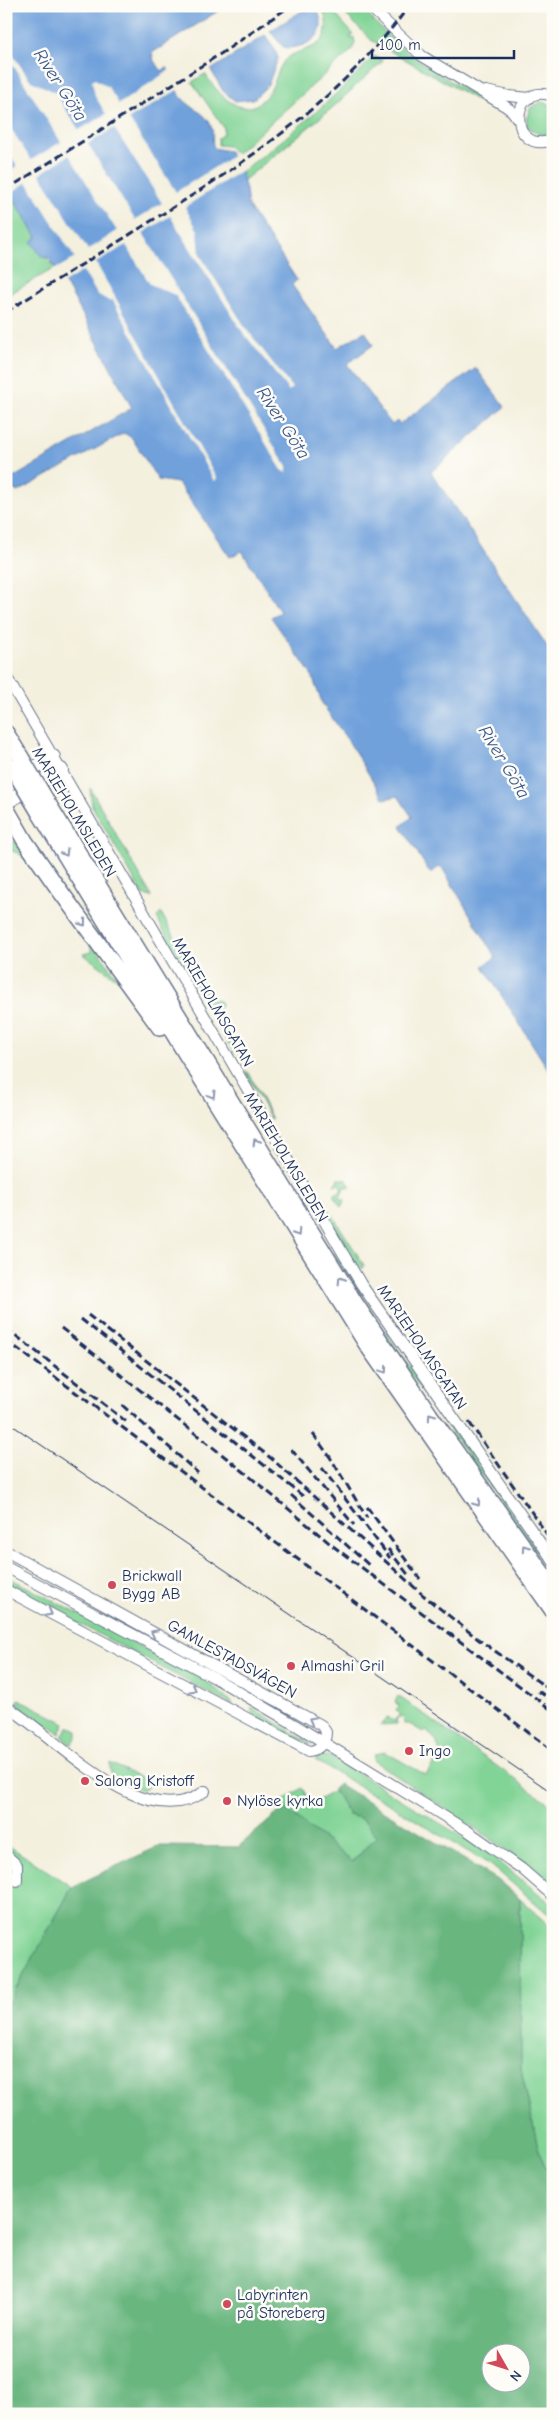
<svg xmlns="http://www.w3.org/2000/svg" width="559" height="2420" viewBox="0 0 559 2420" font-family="'Comic Neue',sans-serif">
  <rect width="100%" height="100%" fill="#fdfcf7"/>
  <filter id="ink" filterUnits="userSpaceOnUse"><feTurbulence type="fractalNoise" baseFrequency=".02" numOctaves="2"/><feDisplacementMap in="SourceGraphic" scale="10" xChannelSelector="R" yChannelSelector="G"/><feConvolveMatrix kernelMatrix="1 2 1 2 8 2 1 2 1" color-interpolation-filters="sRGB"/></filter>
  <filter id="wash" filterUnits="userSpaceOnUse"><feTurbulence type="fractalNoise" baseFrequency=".0096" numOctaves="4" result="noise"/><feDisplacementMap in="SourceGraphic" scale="20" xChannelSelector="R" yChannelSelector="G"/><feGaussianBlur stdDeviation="1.12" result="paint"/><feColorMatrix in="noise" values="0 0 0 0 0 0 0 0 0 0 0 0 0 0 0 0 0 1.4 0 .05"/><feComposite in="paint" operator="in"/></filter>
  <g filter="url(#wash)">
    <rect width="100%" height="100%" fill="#f4f0de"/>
    <path fill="#82d496" stroke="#4e827a" d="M320,6H328L353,34L350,38L354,37L355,43L352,50L236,154L228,146L218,145V138L223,134L224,128L192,82L205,74C221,98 248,127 271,89C276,80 278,69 284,61C296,47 325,52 326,28C327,19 325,13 320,6Z
      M337,6H360C402,54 442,78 498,107L495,109L487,106L371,40Z
      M374,56L383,61L332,108L243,181L241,172C288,137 334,99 374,56Z
      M541,102L553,105V132L543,135L532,131L526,121L530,108Z
      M6,187L37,237L32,241L55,268L6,296Z
      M90,788L151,895L152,897L143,895L92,806Z
      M6,838L19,844L119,980L83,954L92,952L90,945L29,862L18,853L6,849Z
      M161,913L212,1001L217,999L220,1002L221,1006L217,1010L209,1008L161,926L157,917Z
      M227,1032L235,1047L241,1044L243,1051L234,1053L224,1036Z
      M245,1071L249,1073L272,1119H271Z
      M339,1179H346L351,1187H344L340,1198L345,1200L341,1207L333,1195L342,1190L339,1183L334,1185Z
      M318,1197L322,1199L364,1265L363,1269C353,1265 325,1210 318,1197Z
      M335,1253L381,1325L553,1572V1576L415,1381L332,1254Z
      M6,1576L206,1681L233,1703L232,1705L6,1585Z
      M398,1696L553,1806V1886L495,1842L374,1761L373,1759L375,1754L385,1752L426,1775L440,1753L436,1740L425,1730L423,1732L409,1724H404L403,1717L396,1718L397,1724L380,1725L388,1717L393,1721C396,1720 399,1716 400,1714L396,1710L399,1706L395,1702Z
      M19,1699L65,1723L60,1734L17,1704Z
      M251,1707L310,1743V1745L259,1719L252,1713Z
      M68,1727L77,1731V1737L71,1745L62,1737Z
      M322,1756H328L348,1767L487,1852L553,1905V1918L492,1866L315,1760Z
      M110,1763L147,1781L149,1783L146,1789L143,1790C135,1787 118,1783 112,1776C110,1773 110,1767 110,1763Z
      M302,1788L311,1804L335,1791L349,1815L363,1819L377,1836L352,1862L284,1808L280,1811L277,1804Z
      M6,1844L72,1887L6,2007Z
      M520,1899L553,1929V2184L539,2152L521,2069Z"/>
    <path fill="#69b67f" stroke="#42726e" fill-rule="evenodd" d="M339,1784L498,1880L520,1899L521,2069L539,2152L553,2184V2414H6V2007L72,1887L159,1846L238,1847L284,1808L353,1862L377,1836L363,1819L349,1815L333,1789ZM492,2352H522V2382H492Z"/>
    <path fill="#71a1db" stroke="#46689c" d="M6,6H226L152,53L154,61L162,71L167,67C171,78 175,91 183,99C192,109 209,114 212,129C214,136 211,141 214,148L229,151L241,172L246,190L248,206L297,280L292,285L337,348L365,331L373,345L347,364L392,425L397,421L400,424L476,368L505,407L431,472L553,655V1077L483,966L496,958L441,866L430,873L401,826L412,817L398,796L384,799L349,742L323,705L311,674L271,617L280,612L242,551L230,557L178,483L158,480L132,438L124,433L18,492L6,486V482L132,408L70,291L49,258L42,257L31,242L37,237L6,187Z
      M310,6L316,8C327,26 320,40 300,46C295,47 289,49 284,47C281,46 273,34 270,31Z
      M265,35L274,48L278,58L268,85L254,99L235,101L223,91L211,70Z"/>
    <path fill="#f4f0de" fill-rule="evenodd" d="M8,51L12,54L31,81L55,92L79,130L106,114L95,96L92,81L95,79L108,87L119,104L171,69L179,89L129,119L176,192L234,155L242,170L185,207L198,231L200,255L245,327L292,388L289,391L242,331L170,216L143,233L287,467V473L282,470L175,295L150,284L126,245L96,263L217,479L214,481L112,299L109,301L97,294L83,271L62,284L54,270L75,258L27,182L8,195L6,192V173L17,166L8,151L6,121L31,160L61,142L8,57ZM114,128L162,203L135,220L88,144ZM69,155L117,231L88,250L40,174Z"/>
  </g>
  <g filter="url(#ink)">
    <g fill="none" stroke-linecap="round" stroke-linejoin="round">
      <defs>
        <path id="minor" d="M369,6L422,56L505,106L512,111L519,121
          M486,91L509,96L530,98
          M553,96C509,80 507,156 553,140
          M6,676L361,1284L553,1561
          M6,1551L321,1725L326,1732C326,1742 320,1750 309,1751L6,1590
          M6,1567L215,1678L297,1726L468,1831L522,1869L553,1896
          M6,1706C56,1736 143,1837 205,1791
          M6,1855L17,1865V1881"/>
        <path id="major" d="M6,785L53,757
          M6,802L61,770"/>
        <path id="highway" d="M6,733L22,759
          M49,805L355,1303L430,1415L553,1588
          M6,808L25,841L55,884L160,1028
          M39,812L186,1054L367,1345L553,1611"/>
      </defs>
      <use href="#minor" stroke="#67738b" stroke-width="12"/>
      <use href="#major" stroke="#67738b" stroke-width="16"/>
      <use href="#highway" stroke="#67738b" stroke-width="18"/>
      <use href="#minor" stroke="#fff" stroke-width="10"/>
      <use href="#major" stroke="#fff" stroke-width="14"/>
      <use href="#highway" stroke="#fff" stroke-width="15"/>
      <path stroke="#1b2f5e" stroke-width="1" d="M6,1421L553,1793"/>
      <path stroke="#1b2f5e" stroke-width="3" stroke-dasharray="8 4" stroke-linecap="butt" d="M6,190L225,51L290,6
        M6,312C53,282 101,253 148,223C248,161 337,103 409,6
        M88,1315L272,1459L423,1595L478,1639L553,1692
        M81,1319L304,1497
        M6,1328L128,1423
        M61,1328L243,1471L333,1546L553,1711
        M6,1340L553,1751
        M122,1405L198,1473
        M469,1422L553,1543
        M313,1434L330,1457L367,1518
        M291,1449L354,1525
        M322,1468L390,1558
        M291,1495L371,1567
        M367,1507L420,1579
        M388,1549L410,1577
        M538,1691L553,1701"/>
      <defs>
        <path id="highway-bridge" d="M22,759L49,805
          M12,767L39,812"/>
      </defs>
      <use href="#highway-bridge" stroke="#67738b" stroke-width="18" stroke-linecap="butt"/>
      <use href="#highway-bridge" stroke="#fff" stroke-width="15"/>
    </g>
    <defs><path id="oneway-chevron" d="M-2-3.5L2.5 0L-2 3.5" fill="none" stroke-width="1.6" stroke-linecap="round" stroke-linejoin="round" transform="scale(1.25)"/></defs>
    <g stroke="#8d97ae">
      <use href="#oneway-chevron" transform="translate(65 853) rotate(59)"/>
      <use href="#oneway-chevron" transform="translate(83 923) rotate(54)"/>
      <use href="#oneway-chevron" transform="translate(212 1095) rotate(59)"/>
      <use href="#oneway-chevron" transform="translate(256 1142) rotate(-122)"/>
      <use href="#oneway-chevron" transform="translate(297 1233) rotate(58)"/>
      <use href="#oneway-chevron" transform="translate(341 1280) rotate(-122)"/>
      <use href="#oneway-chevron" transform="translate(384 1370) rotate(56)"/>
      <use href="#oneway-chevron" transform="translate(431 1416) rotate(-125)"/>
      <use href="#oneway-chevron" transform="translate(477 1503) rotate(55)"/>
      <use href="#oneway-chevron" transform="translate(525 1548) rotate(-125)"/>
      <use href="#oneway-chevron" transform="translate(49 1613) rotate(28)"/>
      <use href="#oneway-chevron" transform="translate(154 1633) rotate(-152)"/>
      <use href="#oneway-chevron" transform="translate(193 1689) rotate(28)"/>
      <use href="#oneway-chevron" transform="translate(312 1720) rotate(-151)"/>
    </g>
  </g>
  <g fill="#d1495b" stroke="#fdfcf7" stroke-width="2">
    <circle cx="112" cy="1585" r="5"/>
    <circle cx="291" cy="1666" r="5"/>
    <circle cx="409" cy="1751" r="5"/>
    <circle cx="85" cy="1781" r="5"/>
    <circle cx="227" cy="1801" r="5"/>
    <circle cx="227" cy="2304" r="5"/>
  </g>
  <g text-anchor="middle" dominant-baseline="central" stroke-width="5" stroke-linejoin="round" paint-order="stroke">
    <g font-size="16" fill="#1b2f5e" stroke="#fdfcf7">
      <text transform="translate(74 812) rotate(59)">MARIEHOLMSLEDEN</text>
      <text transform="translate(213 1002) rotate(60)">MARIEHOLMSGATAN</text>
      <text transform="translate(286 1157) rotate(59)">MARIEHOLMSLEDEN</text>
      <text transform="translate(422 1347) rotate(56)">MARIEHOLMSGATAN</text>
      <text transform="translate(232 1659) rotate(29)">GAMLESTADSVÄGEN</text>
    </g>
    <g font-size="16" fill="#1b2f5e" stroke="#fdfcf7" text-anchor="start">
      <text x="122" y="1576">Brickwall<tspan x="122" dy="18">Bygg AB</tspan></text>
      <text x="301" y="1666">Almashi Gril</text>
      <text x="419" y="1751">Ingo</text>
      <text x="95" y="1781">Salong Kristoff</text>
      <text x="237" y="1801">Nylöse kyrka</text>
      <text x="237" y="2295">Labyrinten<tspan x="237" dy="18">på Storeberg</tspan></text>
    </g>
    <g font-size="18" font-style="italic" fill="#39578a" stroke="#fdfcf7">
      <text transform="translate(60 85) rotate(57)">River Göta</text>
      <text transform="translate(283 423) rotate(57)">River Göta</text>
      <text transform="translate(504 762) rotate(59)">River Göta</text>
    </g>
  </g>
  <rect width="559" height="2420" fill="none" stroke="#fdfcf7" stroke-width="25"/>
  <g transform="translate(506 2368) rotate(129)"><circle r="24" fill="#fdfcf7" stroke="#a3aaba"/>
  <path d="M0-4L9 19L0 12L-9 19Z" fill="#d1495b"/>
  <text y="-8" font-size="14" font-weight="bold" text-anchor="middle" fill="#1b2f5e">N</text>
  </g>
  <path d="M372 50v8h142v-8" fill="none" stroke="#1b2f5e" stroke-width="2.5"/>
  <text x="379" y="50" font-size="15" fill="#1b2f5e" stroke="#fdfcf7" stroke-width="4" paint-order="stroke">100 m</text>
</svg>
